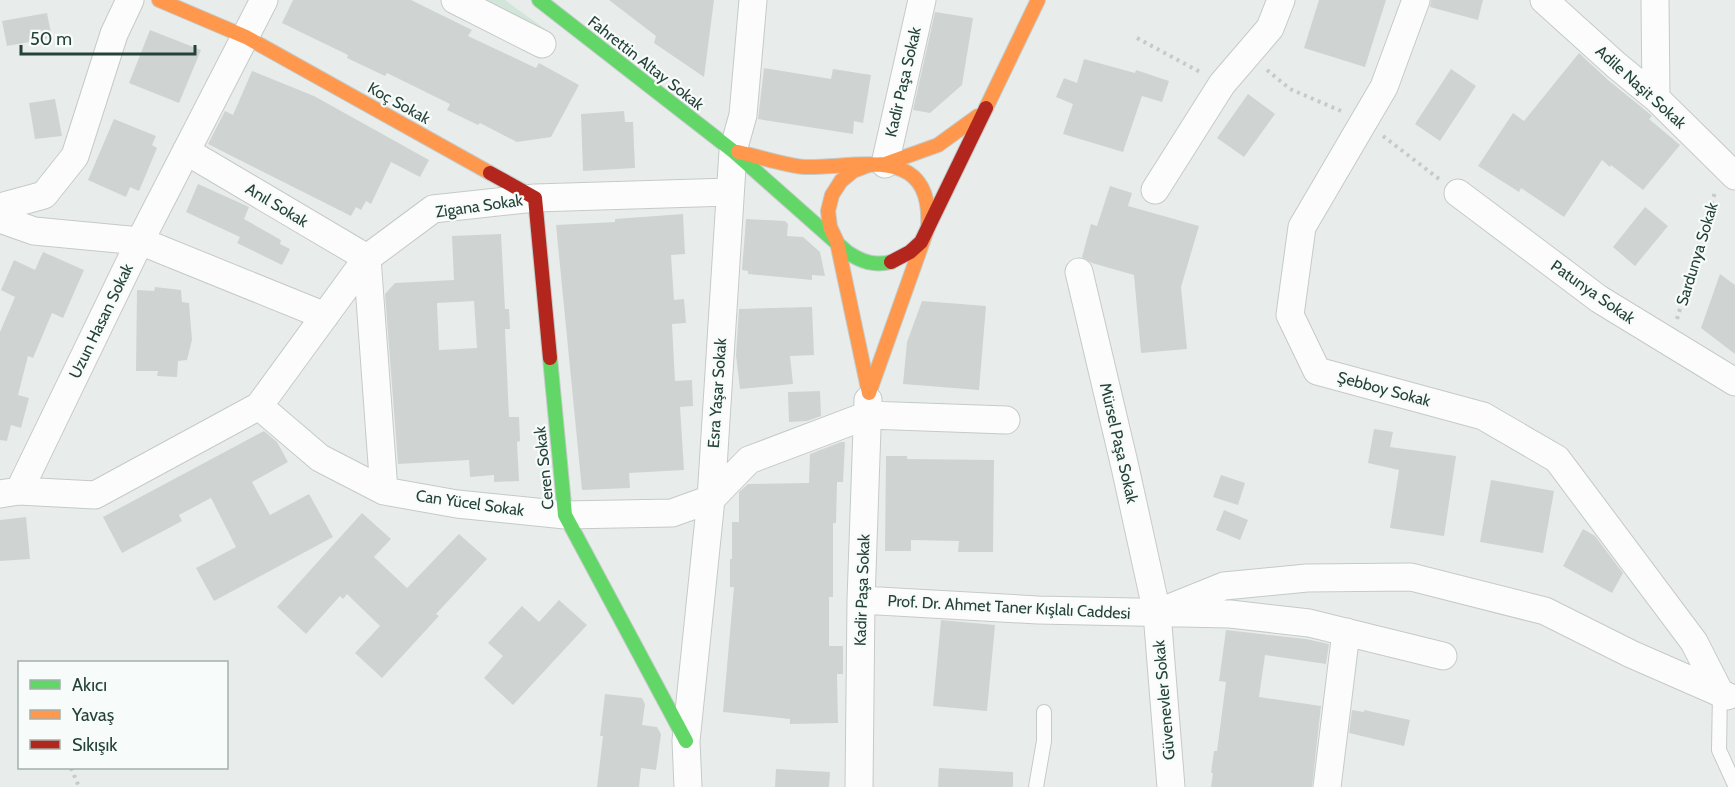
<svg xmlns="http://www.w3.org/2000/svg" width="1735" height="787" viewBox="0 0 1735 787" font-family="Cabin,sans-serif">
  <rect width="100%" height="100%" fill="#e8edeb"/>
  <path fill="#d1e6d8" d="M481,0H505L549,32Z"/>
  <path fill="#cfd4d2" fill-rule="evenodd" d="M293,0H411L472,30L468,36L536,68L539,63L579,85L551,137L517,142L480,123L478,125L447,110L450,104L387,73L385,76L347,58L348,55L282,23Z
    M609,0H714L704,77L654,43L656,36Z
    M1319,0H1386L1365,67L1304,48Z
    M1431,0H1483L1478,20L1430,7Z
    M935,12L973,18L962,85L930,113L913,110Z
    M47,13L52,38L7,46L2,21Z
    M150,30L201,50L179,103L129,83Z
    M1579,53L1608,80L1645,110L1652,116L1649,119L1680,145L1643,190L1611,165L1610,167L1602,160L1564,217L1521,188L1519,192L1478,166L1513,113L1524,121Z
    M1084,59L1135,73L1136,70L1169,81L1162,102L1142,96L1123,152L1063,134L1073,104L1056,97L1064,78L1077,83Z
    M764,68L831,79L833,69L871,75L863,123L854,121L853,134L758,119Z
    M1451,69L1476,86L1440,141L1415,124Z
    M252,71L314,96L429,160L420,177L391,162L371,204L366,201L361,210L356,207L351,216L208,144L225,111L233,115Z
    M1248,94L1275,114L1244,157L1217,138Z
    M55,99L62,136L35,139L29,103Z
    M624,111L625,122H633L635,168L583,171L581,114Z
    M114,119L156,136L152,145L157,148L139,191L130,187L126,197L88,180Z
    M198,184L249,207L244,219L281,240L280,244L290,249L282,265L237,243L240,237L186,212Z
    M1110,186L1132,193L1128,206L1199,226L1181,287L1187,349L1141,353L1134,275L1092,263L1082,257L1091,224L1097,226Z
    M1645,207L1668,226L1635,266L1613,247Z
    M683,214L685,254L671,255L674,300L684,299L686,323L672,324L675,381L692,380L693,406L680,407L684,470L629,473L630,488L582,490L556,225L615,222V219Z
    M746,219L785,221L788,224L787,236L803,237L820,252L825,276L812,275V280L748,274V271L742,270Z
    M501,234L505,309H509L510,329H505L509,417H519L520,441L517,442L519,481L494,482V475L470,477L469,460L398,464L385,294L395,283L454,280L452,236ZM474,301L477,348L439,350L437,303Z
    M43,252L84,270L63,318L52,313L33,358L28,356L18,395L29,398L21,428L11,425L7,441L0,440V332L15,297L1,290L14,260L35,270Z
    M1720,274L1735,285V354L1701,328Z
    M155,287L181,290L182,302L189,303L192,340L187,360L178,361L177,377L157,376L158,371H136L137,290L154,291Z
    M922,301L986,306L979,390L903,384L907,342Z
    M812,307L814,355L790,356L793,384L740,389L736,355L739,309Z
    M820,391L821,416L807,421L789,422L788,392Z
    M1374,429L1393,432L1390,447L1456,456L1444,536L1390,528L1399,470L1368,463Z
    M264,431L277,442L288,462L252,482L270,515L309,494L333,537L214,601L196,568L236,547L211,498L179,515L182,521L122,553L103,517Z
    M841,442H845L843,482H837L836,523H833V597H829V646H843V674H837L838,723L790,724V719L723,712L734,587H730V559H732V522H739V492L748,484L809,483L810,454Z
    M886,456H907V459L994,460L993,552H958L959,541L911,540V551H885Z
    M1221,475L1245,483L1238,505L1213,497Z
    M1491,480L1554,491L1543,553L1480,542Z
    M1224,510L1248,520L1240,540L1216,530Z
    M362,513L391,539L374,557L407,588L459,534L487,559L436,614L439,616L382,678L355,653L380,626L347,594L343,599L340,596L306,634L277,607Z
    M26,517L30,559L0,561V520Z
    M1583,529L1595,536L1623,573L1612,593L1563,566Z
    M559,600L587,625L513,705L484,678L503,656L488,643L522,606L539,622Z
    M941,620L995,625L987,711L933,706Z
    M1226,630L1306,639L1329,644L1326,664L1265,655L1259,697L1321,706L1312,787H1211L1213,773H1211L1214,751H1217L1226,682L1219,681Z
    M605,694L642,698L645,704L642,725L657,727L661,734L656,770L641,768L639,787H597L603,736H600Z
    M1352,710L1364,712V710L1410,720L1404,746L1349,733Z
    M939,768L1013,772V787H938Z
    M776,769L830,772L829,787H775Z"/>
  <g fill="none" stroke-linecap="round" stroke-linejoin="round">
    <defs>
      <path id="lane" d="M1720,693L1719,750L1735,785
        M1036,787L1044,741V712"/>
      <path id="street" d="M455,0L542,44
        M1416,0L1384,87L1302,227L1290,315L1317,371L1483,416L1557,459L1694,642L1720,693
        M1544,0L1616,65L1656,98L1735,176
        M1655,0L1656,98
        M885,164L922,0
        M1155,190L1222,84L1270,28L1281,0
        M1458,193L1599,299L1735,382
        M0,207L44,195L75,156L114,34L130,0
        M0,219L34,231L140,241L325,316
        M1079,272L1125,467L1157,613L1171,787
        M259,406L320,458L384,491L457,504L565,515L672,513L711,499L749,460L868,415L1006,420
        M19,491L140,241L264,0
        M384,491L367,258L433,209L535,198L730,192
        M0,494L19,491L95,495L259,406L367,258L186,151
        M861,600L1038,610L1230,614L1309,623L1443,656
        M1157,613L1224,586L1307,578L1411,577L1545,611L1631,654L1727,696
        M688,787L686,741L711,499L733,151L743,115L753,0
        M859,787L861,600L868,400
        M1327,787L1346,632"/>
      <path id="fast" d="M539,0L733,151L847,252C862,262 874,266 891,262
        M550,358L565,515L686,741"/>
      <path id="slow" d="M159,0L246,37L490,173
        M986,108L1038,0
        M738,152C757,156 787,166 805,167C859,168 933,143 928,227L869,393
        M869,393L837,242L830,227L828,211L832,195L841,181L853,171L869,165L885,164L938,145L978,116"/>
      <path id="jam" d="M490,173L535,198L550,358
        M891,262L910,252L921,242L986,108"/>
    </defs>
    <use href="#lane" stroke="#c5cac8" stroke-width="16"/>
    <use href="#street" stroke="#c5cac8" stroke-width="29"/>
    <use href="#fast" stroke="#c3cbc8" stroke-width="16"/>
    <use href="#slow" stroke="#c3cbc8" stroke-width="16"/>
    <use href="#jam" stroke="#c3cbc8" stroke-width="16"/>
    <path stroke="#c3ccca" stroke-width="4" stroke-dasharray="3 4.5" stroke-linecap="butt" d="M1137,38L1200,72
      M1267,70L1290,89L1341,111
      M1383,136L1439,179
      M1677,319L1715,192
      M71,768L79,787"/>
    <use href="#lane" stroke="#fcfcfc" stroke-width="14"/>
    <use href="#street" stroke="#fcfcfc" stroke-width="27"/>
    <use href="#fast" stroke="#63d668" stroke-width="14"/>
    <use href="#slow" stroke="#ff974d" stroke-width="14"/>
    <use href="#jam" stroke="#b3261e" stroke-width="14"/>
  </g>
  <g text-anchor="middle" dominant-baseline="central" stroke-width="4.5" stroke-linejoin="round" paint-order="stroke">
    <g font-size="16" fill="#24423a" stroke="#f7fbf9">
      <text transform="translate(646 63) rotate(38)">Fahrettin Altay Sokak</text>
      <text transform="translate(903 82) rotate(-77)">Kadir Paşa Sokak</text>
      <text transform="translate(1641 87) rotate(42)">Adile Naşit Sokak</text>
      <text transform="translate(399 103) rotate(29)">Koç Sokak</text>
      <text transform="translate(277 205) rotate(31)">Anıl Sokak</text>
      <text transform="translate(479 206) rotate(-8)">Zigana Sokak</text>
      <text transform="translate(1697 254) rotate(-73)">Sardunya Sokak</text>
      <text transform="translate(1593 292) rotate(35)">Patunya Sokak</text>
      <text transform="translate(101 321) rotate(-64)">Uzun Hasan Sokak</text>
      <text transform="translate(1384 389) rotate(15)">Şebboy Sokak</text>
      <text transform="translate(717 393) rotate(-86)">Esra Yaşar Sokak</text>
      <text transform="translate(1119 443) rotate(77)">Mürsel Paşa Sokak</text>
      <text transform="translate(544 468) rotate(-96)">Ceren Sokak</text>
      <text transform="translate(470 503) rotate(8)">Can Yücel Sokak</text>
      <text transform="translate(862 590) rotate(-88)">Kadir Paşa Sokak</text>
      <text transform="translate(1009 607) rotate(3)">Prof. Dr. Ahmet Taner Kışlalı Caddesi</text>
      <text transform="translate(1164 700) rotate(-95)">Güvenevler Sokak</text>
    </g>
  </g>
  <rect x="18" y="661" width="210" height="108" fill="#f7fbf9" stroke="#a3b1ad" stroke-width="1.5"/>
  <rect x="30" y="680" width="30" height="9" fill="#63d668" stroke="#a3b1ad" stroke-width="1.5"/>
  <text x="72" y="691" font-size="18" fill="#24423a">Akıcı</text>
  <rect x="30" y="710" width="30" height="9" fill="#ff974d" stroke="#a3b1ad" stroke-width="1.5"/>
  <text x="72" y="721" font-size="18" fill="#24423a">Yavaş</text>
  <rect x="30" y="740" width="30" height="9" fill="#b3261e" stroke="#a3b1ad" stroke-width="1.5"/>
  <text x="72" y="751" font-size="18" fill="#24423a">Sıkışık</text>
  <path d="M21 45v9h174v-9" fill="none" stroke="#24423a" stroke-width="3"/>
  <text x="30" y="45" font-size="18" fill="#24423a" stroke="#f7fbf9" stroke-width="4.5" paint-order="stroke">50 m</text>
</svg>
